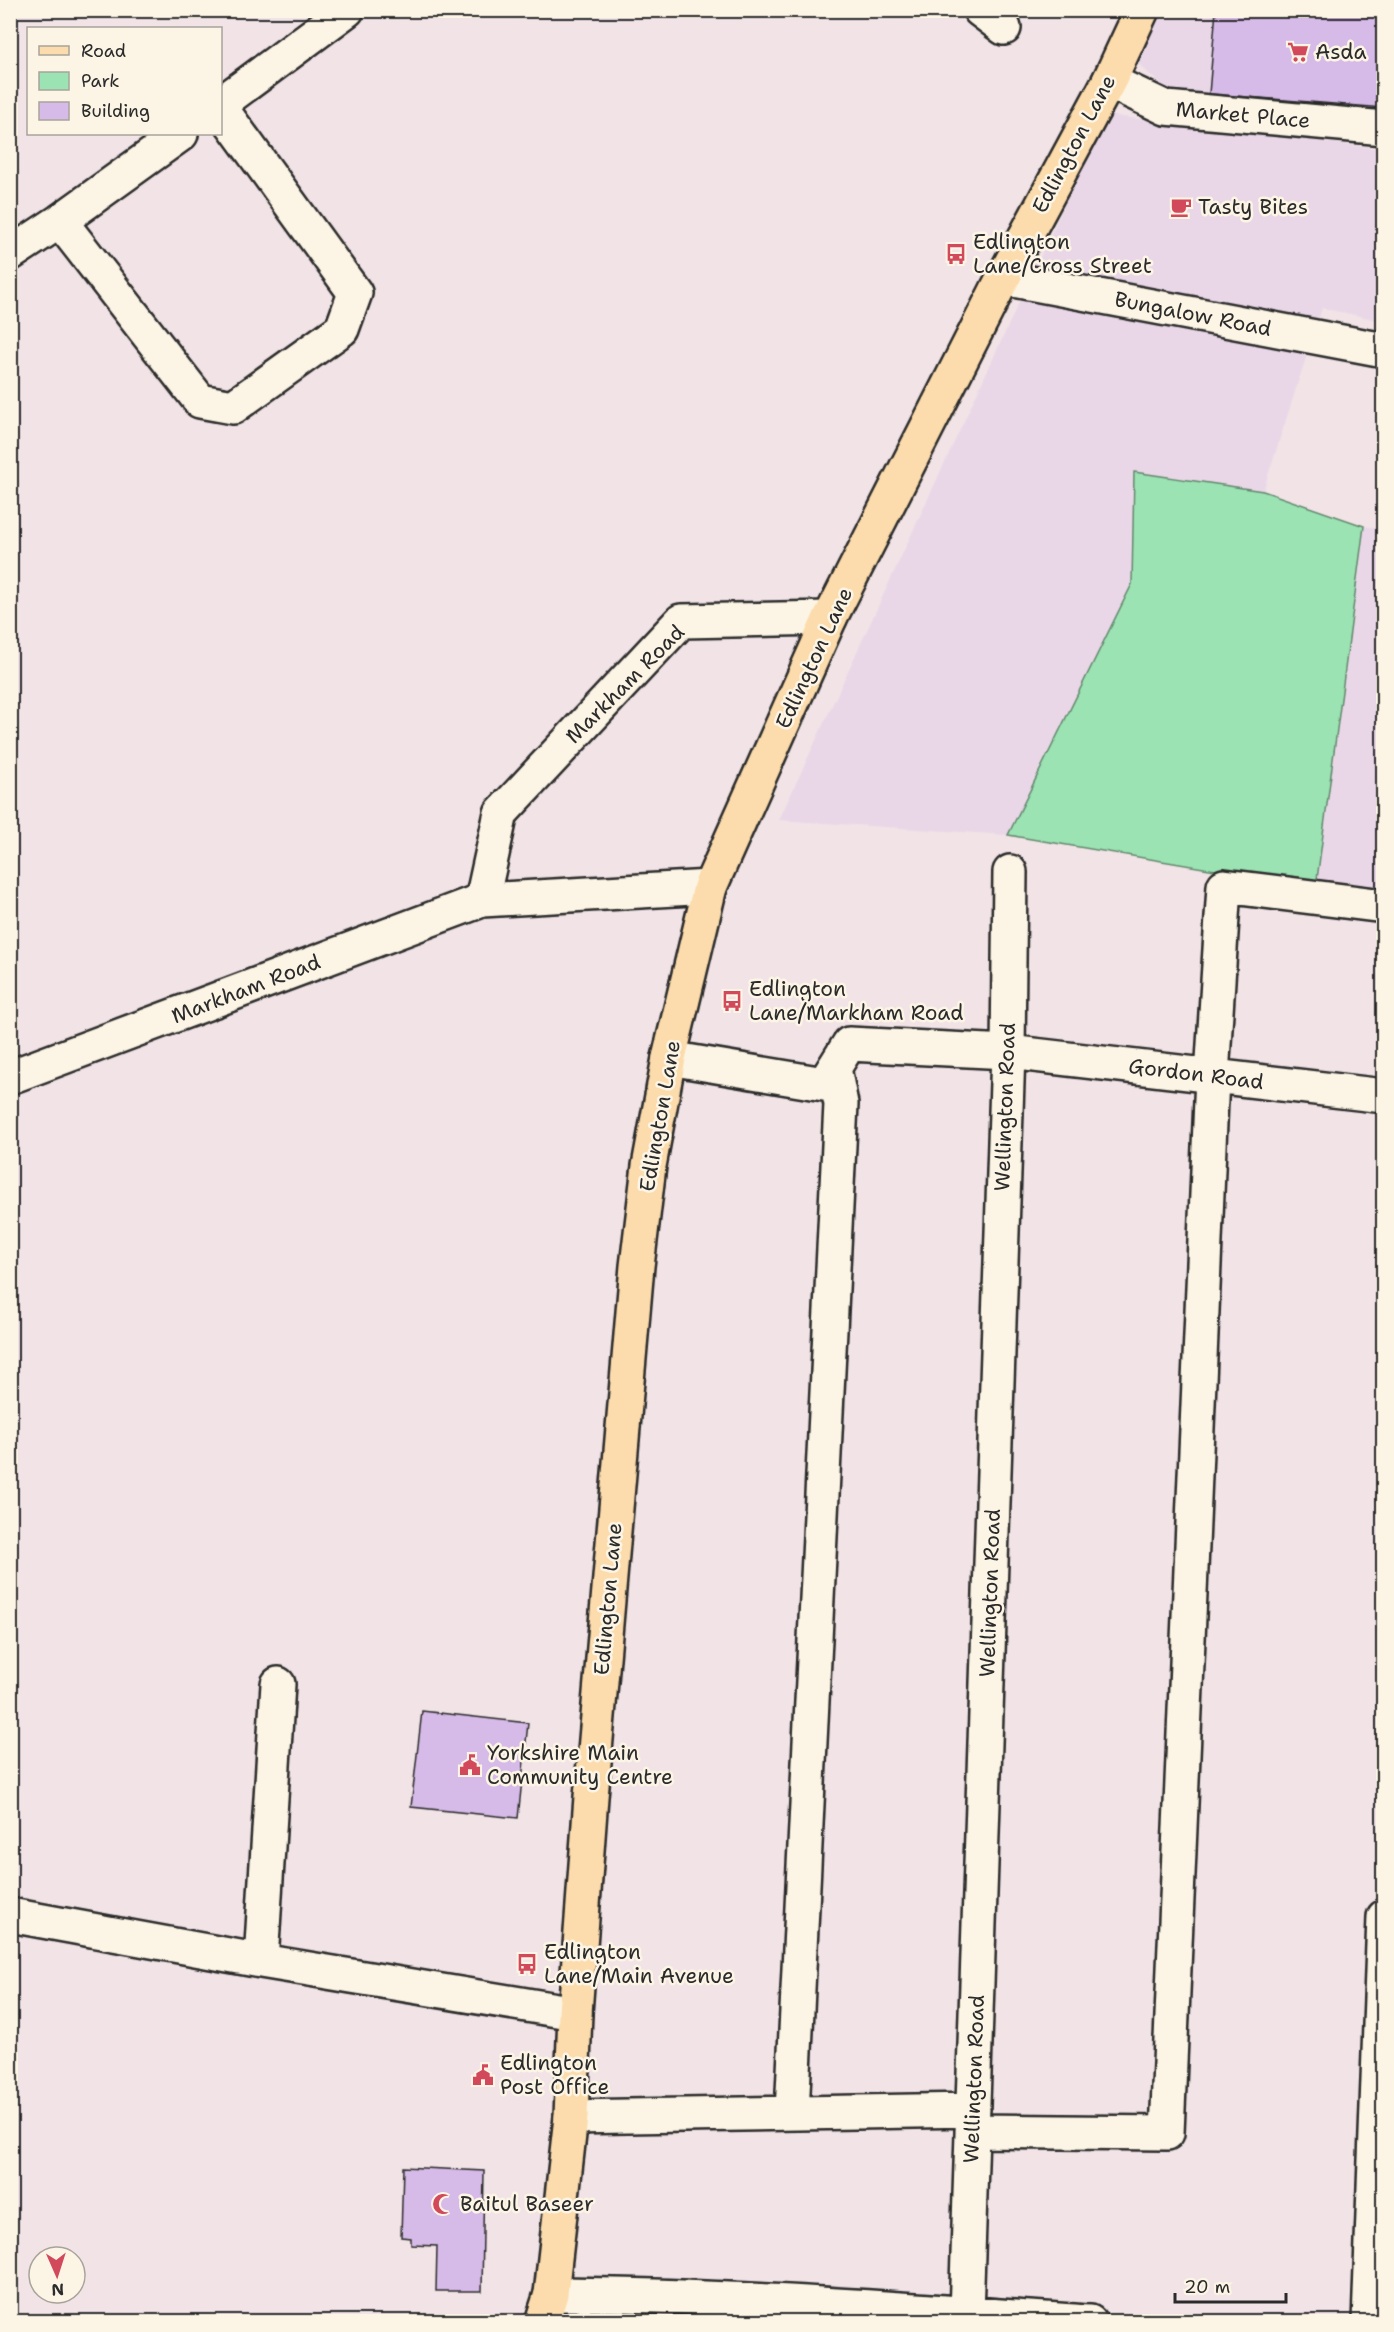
<svg xmlns="http://www.w3.org/2000/svg" width="1394" height="2332" viewBox="0 0 1394 2332" font-family="'Shantell Sans',sans-serif">
  <rect width="100%" height="100%" fill="#f1e3e6"/>
  <filter id="ink" filterUnits="userSpaceOnUse"><feTurbulence type="fractalNoise" baseFrequency=".0167" numOctaves="2"/><feDisplacementMap in="SourceGraphic" scale="12" xChannelSelector="R" yChannelSelector="G"/><feConvolveMatrix kernelMatrix="1 2 1 2 8 2 1 2 1" color-interpolation-filters="sRGB"/></filter>
  <g filter="url(#ink)">
    <path fill="#e9d7e7" d="M1159,11H1383V111L1171,94L1132,58Z
      M1106,115L1383,149V321L1322,308L1263,491L1134,473L1132,584L1008,835L779,820Z
      M1364,526L1383,529V896L1316,887Z"/>
    <path fill="#9be3b2" stroke="#63876e" stroke-width="1.5" d="M1134,472L1263,491L1364,526L1316,887L1008,835L1132,584Z"/>
    <path fill="#d6bae8" stroke="#2b2b2b" stroke-width="1.5" d="M1216,10H1384V108L1209,94Z
      M422,1711L528,1723L518,1818L411,1807Z
      M403,2167L484,2171L482,2291H436L437,2246L411,2245V2238L401,2237Z"/>
    <g fill="none" stroke-linecap="round" stroke-linejoin="round">
      <defs>
        <path id="minor" d="M980,10L1004,28
          M1109,81L1166,108L1384,128
          M220,104L347,10
          M60,221L200,401L233,407L342,329L355,293L220,107
          M10,254L60,221L181,134
          M1003,278L1384,350
          M482,900L501,813L681,621L830,618
          M669,1058L824,1084L849,1044L1008,1052L1384,1096
          M10,1077L482,900L710,887
          M10,1915L261,1961L575,2013
          M261,1961L278,1684
          M792,2113L841,1104L834,1068
          M571,2117L973,2110
          M972,2131L1167,2133L1212,1076L1224,886L1384,906
          M551,2294C731,2295 911,2310 1090,2322
          M966,2314L1008,1052L1010,872
          M1369,2322L1384,1917"/>
        <path id="major" d="M542,2322L551,2294L571,2117L575,2013L591,1797L637,1266L649,1166L669,1058L710,887L830,618L1003,278L1109,81L1142,10"/>
      </defs>
      <use href="#minor" stroke="#2b2b2b" stroke-width="38"/>
      <use href="#major" stroke="#2b2b2b" stroke-width="38"/>
      <use href="#minor" stroke="#fcf5e5" stroke-width="33"/>
      <use href="#major" stroke="#fcdcac" stroke-width="33"/>
    </g>
  </g>
  <defs>
    <symbol id="supermarket-bare" viewBox="-9 -9 18 18"><path d="M-6-5.5h2.5l.6 2H6L4.5 2H-2.5L-4.4-4H-6ZM-1.5 3.2a1.3 1.3 0 1 0 .1 0ZM3 3.2a1.3 1.3 0 1 0 .1 0Z" fill="#d1495b" stroke="#fcf5e5" stroke-width="2.5" paint-order="stroke"/></symbol>
    <symbol id="cafe-bare" viewBox="-9 -9 18 18"><path d="M-5.5-4.5H6V0H3Q3 3.5 0 3.5H-2.5Q-5.5 3.5-5.5 0ZM3-3.2v2h1.7v-2ZM-6 4.5H4V6H-6Z" fill="#d1495b" stroke="#fcf5e5" stroke-width="2.5" paint-order="stroke"/></symbol>
    <symbol id="bus-bare" viewBox="-9 -9 18 18"><path d="M-5-6H5V4H4V6H2V4H-2V6H-4V4H-5ZM-3.5-4V0h7V-4ZM-3.5 1.2v1.5H-2V1.2ZM2 1.2v1.5H3.5V1.2Z" fill="#d1495b" stroke="#fcf5e5" stroke-width="2.5" paint-order="stroke"/></symbol>
    <symbol id="civic-bare" viewBox="-9 -9 18 18"><path d="M-.6-6.5H3V-4.5H.6V-3L4-1V1h2V6H-6V1h2V-1L-.6-3ZM-1.2 2.5V6h2.4V2.5Z" fill="#d1495b" stroke="#fcf5e5" stroke-width="2.5" paint-order="stroke"/></symbol>
    <symbol id="mosque-bare" viewBox="-9 -9 18 18"><path d="M3.5-4.9A6 6 0 1 0 3.5 4.9A5 5 0 1 1 3.5-4.9Z" fill="#d1495b" stroke="#fcf5e5" stroke-width="2.5" paint-order="stroke"/></symbol>
  </defs>
  <g fill-rule="evenodd">
    <use href="#supermarket-bare" x="1283" y="37" width="30" height="30"/>
    <use href="#cafe-bare" x="1166" y="192" width="30" height="30"/>
    <use href="#bus-bare" x="941" y="239" width="30" height="30"/>
    <use href="#bus-bare" x="717" y="986" width="30" height="30"/>
    <use href="#civic-bare" x="455" y="1750" width="30" height="30"/>
    <use href="#bus-bare" x="512" y="1949" width="30" height="30"/>
    <use href="#civic-bare" x="468" y="2060" width="30" height="30"/>
    <use href="#mosque-bare" x="428" y="2189" width="30" height="30"/>
  </g>
  <g text-anchor="middle" dominant-baseline="central" stroke-width="5" stroke-linejoin="round" paint-order="stroke">
    <g font-size="21" fill="#2b2b2b" stroke="#fcf5e5" text-anchor="start">
      <text x="1315" y="52">Asda</text>
      <text x="1198" y="207">Tasty Bites</text>
      <text x="973" y="242">Edlington<tspan x="973" dy="24">Lane/Cross Street</tspan></text>
      <text x="749" y="989">Edlington<tspan x="749" dy="24">Lane/Markham Road</tspan></text>
      <text x="487" y="1753">Yorkshire Main<tspan x="487" dy="24">Community Centre</tspan></text>
      <text x="544" y="1952">Edlington<tspan x="544" dy="24">Lane/Main Avenue</tspan></text>
      <text x="500" y="2063">Edlington<tspan x="500" dy="24">Post Office</tspan></text>
      <text x="460" y="2204">Baitul Baseer</text>
    </g>
    <g font-size="21" fill="#2b2b2b" stroke="#fcf5e5">
      <text transform="translate(1243 115) rotate(5)">Market Place</text>
      <text transform="translate(1074 144) rotate(-62)">Edlington Lane</text>
      <text transform="translate(1193 314) rotate(11)">Bungalow Road</text>
      <text transform="translate(814 658) rotate(-65)">Edlington Lane</text>
      <text transform="translate(625 684) rotate(-45)">Markham Road</text>
      <text transform="translate(246 989) rotate(-21)">Markham Road</text>
      <text transform="translate(1196 1074) rotate(7)">Gordon Road</text>
      <text transform="translate(1005 1107) rotate(-88)">Wellington Road</text>
      <text transform="translate(660 1116) rotate(-80)">Edlington Lane</text>
      <text transform="translate(990 1593) rotate(-88)">Wellington Road</text>
      <text transform="translate(608 1599) rotate(-85)">Edlington Lane</text>
      <text transform="translate(974 2079) rotate(-88)">Wellington Road</text>
    </g>
  </g>
  <rect width="1394" height="2332" fill="none" stroke="#fcf5e5" stroke-width="36"/>
  <rect x="18" y="18" width="1358" height="2296" fill="none" stroke="#2b2b2b" stroke-width="2" filter="url(#ink)"/>
  <rect x="27" y="27" width="195" height="108" fill="#fcf5e5" stroke="#a8a49b" stroke-width="1.5"/>
  <rect x="39" y="46" width="30" height="9" fill="#fcdcac" stroke="#a8a49b" stroke-width="1.5"/>
  <text x="81" y="57" font-size="18" fill="#2b2b2b">Road</text>
  <rect x="39" y="72" width="30" height="18" fill="#9be3b2" stroke="#a8a49b" stroke-width="1.5"/>
  <text x="81" y="87" font-size="18" fill="#2b2b2b">Park</text>
  <rect x="39" y="102" width="30" height="18" fill="#d6bae8" stroke="#a8a49b" stroke-width="1.5"/>
  <text x="81" y="117" font-size="18" fill="#2b2b2b">Building</text>
  <g transform="translate(57 2275) rotate(177)"><circle r="28" fill="#fcf5e5" stroke="#a8a49b" stroke-width="1.5"/>
  <path d="M0-4.5L10 22L0 15L-10 22Z" fill="#d1495b"/>
  <text y="-9" font-size="16" font-weight="bold" text-anchor="middle" fill="#2b2b2b">N</text>
  </g>
  <path d="M1175 2293v9h111v-9" fill="none" stroke="#2b2b2b" stroke-width="3"/>
  <text x="1184" y="2293" font-size="18" fill="#2b2b2b" stroke="#fcf5e5" stroke-width="4.5" paint-order="stroke">20 m</text>
</svg>
